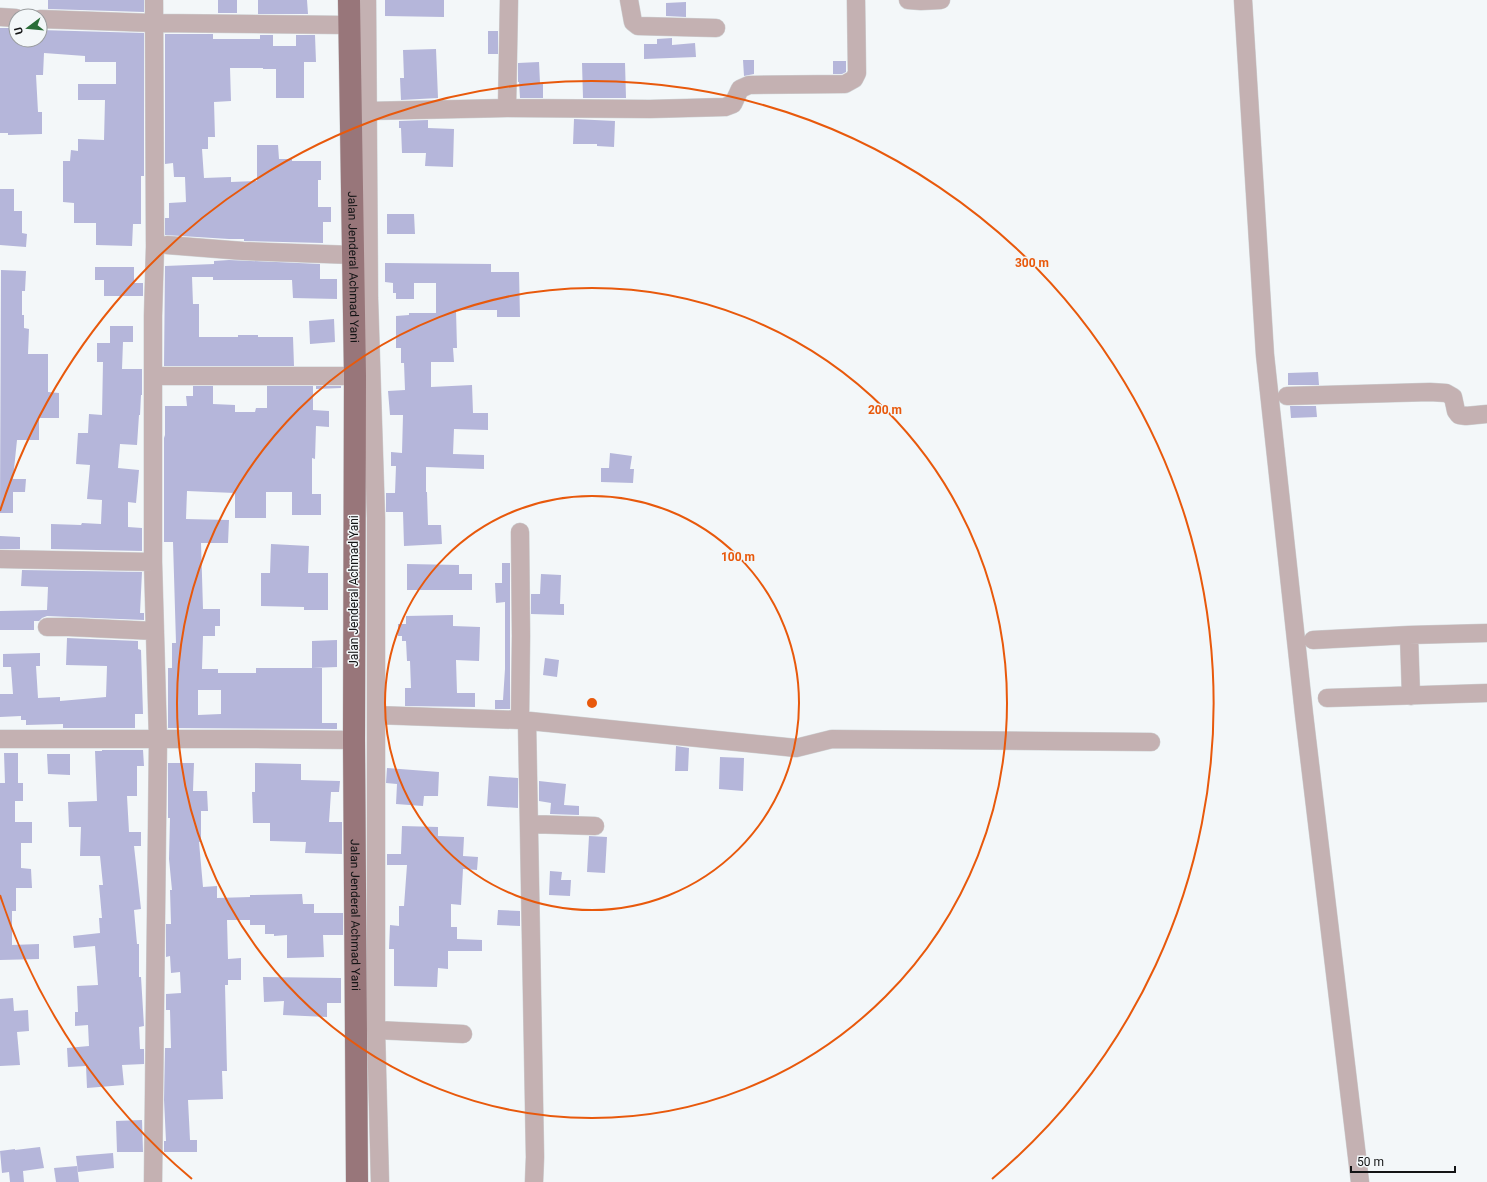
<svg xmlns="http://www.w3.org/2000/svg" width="1487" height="1182" viewBox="0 0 1487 1182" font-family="Roboto,sans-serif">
  <rect width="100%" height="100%" fill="#f3f7f9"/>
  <path fill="#b5b6da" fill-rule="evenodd" d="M48,0H144V12L48,9Z
    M218,0H237V13H218Z
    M258,0H307L308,14H258Z
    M385,0H444V17L385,16Z
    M686,2V17L666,16V3Z
    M0,28H16V40H40V30L144,33V176H141V224H133L132,246L96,245V223H74V203L63,202V161H70L71,150L78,151V139L104,140L105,100H78V84H116V62H85V56L44,53L43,75H36L38,112H42V134L8,135V133H0Z
    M488,31H498V54H488Z
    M165,34H213V39H260V35H273V46H296V35H315L316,62H304V98H276V69H263V68H230L231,101L214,102L215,137H208V149H202L204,178L231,177V182L257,181V145H278L279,159H292V161H321V180H318V207H331V222H323V243L244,241V239H229L165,235V218H169V203L186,202L185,177H174L173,163L165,164Z
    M672,38V45L695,43L696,57L644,59V44H657V39Z
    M436,49L438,98L401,100L400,78H404L403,50Z
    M743,60H754V74L744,76Z
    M833,61H846V72L842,74H833Z
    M539,62L540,83H543V98H520L519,82H518V63Z
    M582,63H625L626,98H583Z
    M574,119L615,121L614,147L597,146V144H573Z
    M428,120V128L454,129L453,167L425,166L426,153H402L401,128H399V121Z
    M0,189H14V211H22V233L27,234L26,247L0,245Z
    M387,214H414L415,234H387Z
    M229,260L320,264V279H337V299L293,298L292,280H213V277H192L193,304H199V337H238V335H258V337H293L294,366H164L165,266L214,264V261Z
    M385,263L491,264V272H519L520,317H497V310H456L457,348H453L454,362H431V387L472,385L473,413H488V430L454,429L453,454L484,455V469L426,467V492H427L428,525H441L442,544L404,546L403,512H386V493H395L396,466H391V452L402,453L403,415H390L388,391L405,390L404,363H401V348H396V316L409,315V313H436V283H414V299H396V293H393V283L385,282Z
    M95,267H134V283H143V296H104V280H95Z
    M1,270L26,271L25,291H22V315H24V328L29,329L28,354H48V392L59,393V418H39V440H17L13,479H26L25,492H13V513H0Z
    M334,319L335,342L310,344L309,321Z
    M110,326H133V342H123L122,369H142V395H141L140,415H139L137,445L120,444L118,468L139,470L136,503L128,502V527L142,528V551L51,549V524L81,525L82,523L101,524L102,500L87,499L90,465L76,464L78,433H88L89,414L102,415L103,362H97V343H110Z
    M1318,372L1319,385H1288V373Z
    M193,386H213V404L235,405V412H255L256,408H267V386H313V410L329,411V427L316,426L315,459L312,458V494H321V515H292V492H266V518H235V493L187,491L186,519L229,520L228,543H201L203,609H220V626H215V636H203L202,669H218V673H256V668H322V723H337V729L168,728V668H172V643H176L173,542H164V438L165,435V406H187L186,396H193ZM198,690H221V714L198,715Z
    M316,386H341V388L316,389Z
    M1290,406H1316L1317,417L1291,418Z
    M610,453L632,456L630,469H634L633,483L601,482V468H609Z
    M0,536L20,537V549H0Z
    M271,544L309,546L308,573H328V610H304V607L261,606V573H270Z
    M502,563H510V709H495V700H503L505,669V602L496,603L495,583H502Z
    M407,564L459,565V574H472V590H407Z
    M22,570L142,572L140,613H144V620L47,616L42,618L39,621H34V630H0V611L47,610L48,587L21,586Z
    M541,574L561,575L560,604H564V615L531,614V594H540Z
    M453,615V626L480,627L479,661L456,660L457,693H475V707L405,706V688H411L410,661H407L406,641H402V636H398V624H406V616Z
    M67,638L138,641V649L141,650L143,714H135V728H63V724L26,725V720H21V716L0,717V694H13L11,667H3V654L40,653V666H36L38,698L60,697V701L106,697L107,666L66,665Z
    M337,640V667L312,668V641Z
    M545,658L559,660L557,677L543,675Z
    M676,746L689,748L688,771H675Z
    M102,750H143L144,766H137V796H127L129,832H141V846H134L141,909L134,910L137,944H139V977H141L144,1026L139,1027L140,1049H144V1064L122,1065L124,1085L87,1088L86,1066L68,1067L67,1048L89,1046L88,1025L75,1026V1012H78L77,986L98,985L95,946L74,948L73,936L100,933L99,918H102L99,885H103L100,856H80L81,827H69L68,802L97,801L95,751H102Z
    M4,753H18V783H23V801H15V822H32V843H21V868L31,869L32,888H16V911H12V945L39,944V959L0,960V783H5Z
    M47,754H70V775L48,774Z
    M720,757L744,758L743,791L719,789Z
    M168,763H194L193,791H207L208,811H201V842H199L203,887L217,886V898L250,897V895L302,894L303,904H314V913H343V935H323L324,957L287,958V935L274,936V934H265V925H250V920H227L228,959L241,958V980H228V985H225L227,1071H222L223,1099L188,1100L190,1140H197V1152H164V1141H166L164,1100L165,1048H171L170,1010H166V994L181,993L180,972L171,973L170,956L166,957V924H171L170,890H172L169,859L170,818H168Z
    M255,763L301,764V780L340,781L339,792H331L329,822H342V854L305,853L306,842L270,841V823H253L252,792H255Z
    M387,768L439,772L438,796H424L423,806L396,804L397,784L386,783Z
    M489,776L518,778V808L487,806Z
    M539,781L566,784L564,805L579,806V815L550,814L551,803L539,801Z
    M402,826L438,827V836L464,837L463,856L478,857L477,870L463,869L461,905L451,904V927H457V939L482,940V951H448V969L438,968L437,987L394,986V949H389L390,925L399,926V906H404L407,865H387V854H401Z
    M589,836L607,837L605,873L587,872Z
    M550,871L562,872L561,880H571L570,896L549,895Z
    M498,910L520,911V926L497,925Z
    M263,977L341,978V1003H327V1017L283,1015L284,1001L264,1002Z
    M13,998L14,1011L28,1010L29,1031L17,1032L20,1065L0,1066V999Z
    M142,1120L143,1152H117L116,1121Z
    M40,1147L44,1168L23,1171L24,1182H10L9,1172L2,1173L0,1151L15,1149V1150Z
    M113,1153L114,1168L78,1172L76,1156Z
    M77,1166L79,1182H56L54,1168Z"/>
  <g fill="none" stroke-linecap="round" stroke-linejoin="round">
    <defs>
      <path id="minor" d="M367,0L369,298L376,518V1030L380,1182
        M629,0L633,22L638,26L716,28
        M908,0L921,1L941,0
        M1243,0L1265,355L1304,714L1360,1182
        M0,17L16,18
        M40,19L153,23L348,25
        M507,108L509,0
        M368,111L507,108L650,109L725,107L733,104L740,89L749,85L845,84L854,79L857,73L856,0
        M167,245L243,251L353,255
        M153,376H355
        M1287,396L1430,392L1446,393L1453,397L1456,411L1459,415L1466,416L1487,414
        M0,559L153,562
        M47,627H69L155,631
        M1409,635L1411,696
        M1313,640L1409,635L1487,633
        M1327,698L1487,693
        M376,715L520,720L796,748L832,739L1151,742
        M520,720L521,636L520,532
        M527,721L535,1157L534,1182
        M0,739H256L354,740
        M529,824L595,826
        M376,1030L463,1034
        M153,1182L158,740L153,562V316L155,247L154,0"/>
      <g id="major">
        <path id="s1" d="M349,0L355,376L354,740L357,1182"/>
      </g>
    </defs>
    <use href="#minor" stroke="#cfd3d5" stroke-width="19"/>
    <use href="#major" stroke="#cfd3d5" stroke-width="23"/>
    <use href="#minor" stroke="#c4b1b2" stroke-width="18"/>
    <use href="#major" stroke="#98767a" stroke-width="22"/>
  </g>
  <g fill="none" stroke="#e8590c" stroke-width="2">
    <circle cx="592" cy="703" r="207"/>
    <circle cx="592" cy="703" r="415"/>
    <path d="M192 1179A622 622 0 0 1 0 895M0 511A622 622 0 1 1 992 1179"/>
  </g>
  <g text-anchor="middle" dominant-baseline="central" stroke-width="3" stroke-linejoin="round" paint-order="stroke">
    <g font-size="12" fill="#131415" stroke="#f3f7f9">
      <text stroke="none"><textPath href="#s1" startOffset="267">Jalan Jenderal Achmad Yani</textPath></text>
      <text transform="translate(354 591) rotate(-90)">Jalan Jenderal Achmad Yani</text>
      <text stroke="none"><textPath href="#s1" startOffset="915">Jalan Jenderal Achmad Yani</textPath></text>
    </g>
  </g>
  <circle cx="592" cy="703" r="6" fill="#e8590c" stroke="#f3f7f9" stroke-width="2"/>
  <g font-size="12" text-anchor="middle" font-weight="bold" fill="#e8590c" stroke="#f3f7f9" stroke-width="3" stroke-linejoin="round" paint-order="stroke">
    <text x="1032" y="267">300 m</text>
    <text x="885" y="414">200 m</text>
    <text x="738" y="561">100 m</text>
  </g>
  <g transform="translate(28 28) rotate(254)"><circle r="19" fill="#f3f7f9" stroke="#999c9e"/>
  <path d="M0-3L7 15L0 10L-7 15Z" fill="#2a6d38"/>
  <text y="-6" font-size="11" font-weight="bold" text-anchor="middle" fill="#131415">U</text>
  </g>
  <path d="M1351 1166v6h104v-6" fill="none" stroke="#131415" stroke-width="2"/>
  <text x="1357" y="1166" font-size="12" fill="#131415" stroke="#f3f7f9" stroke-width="3" paint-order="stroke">50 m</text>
</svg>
